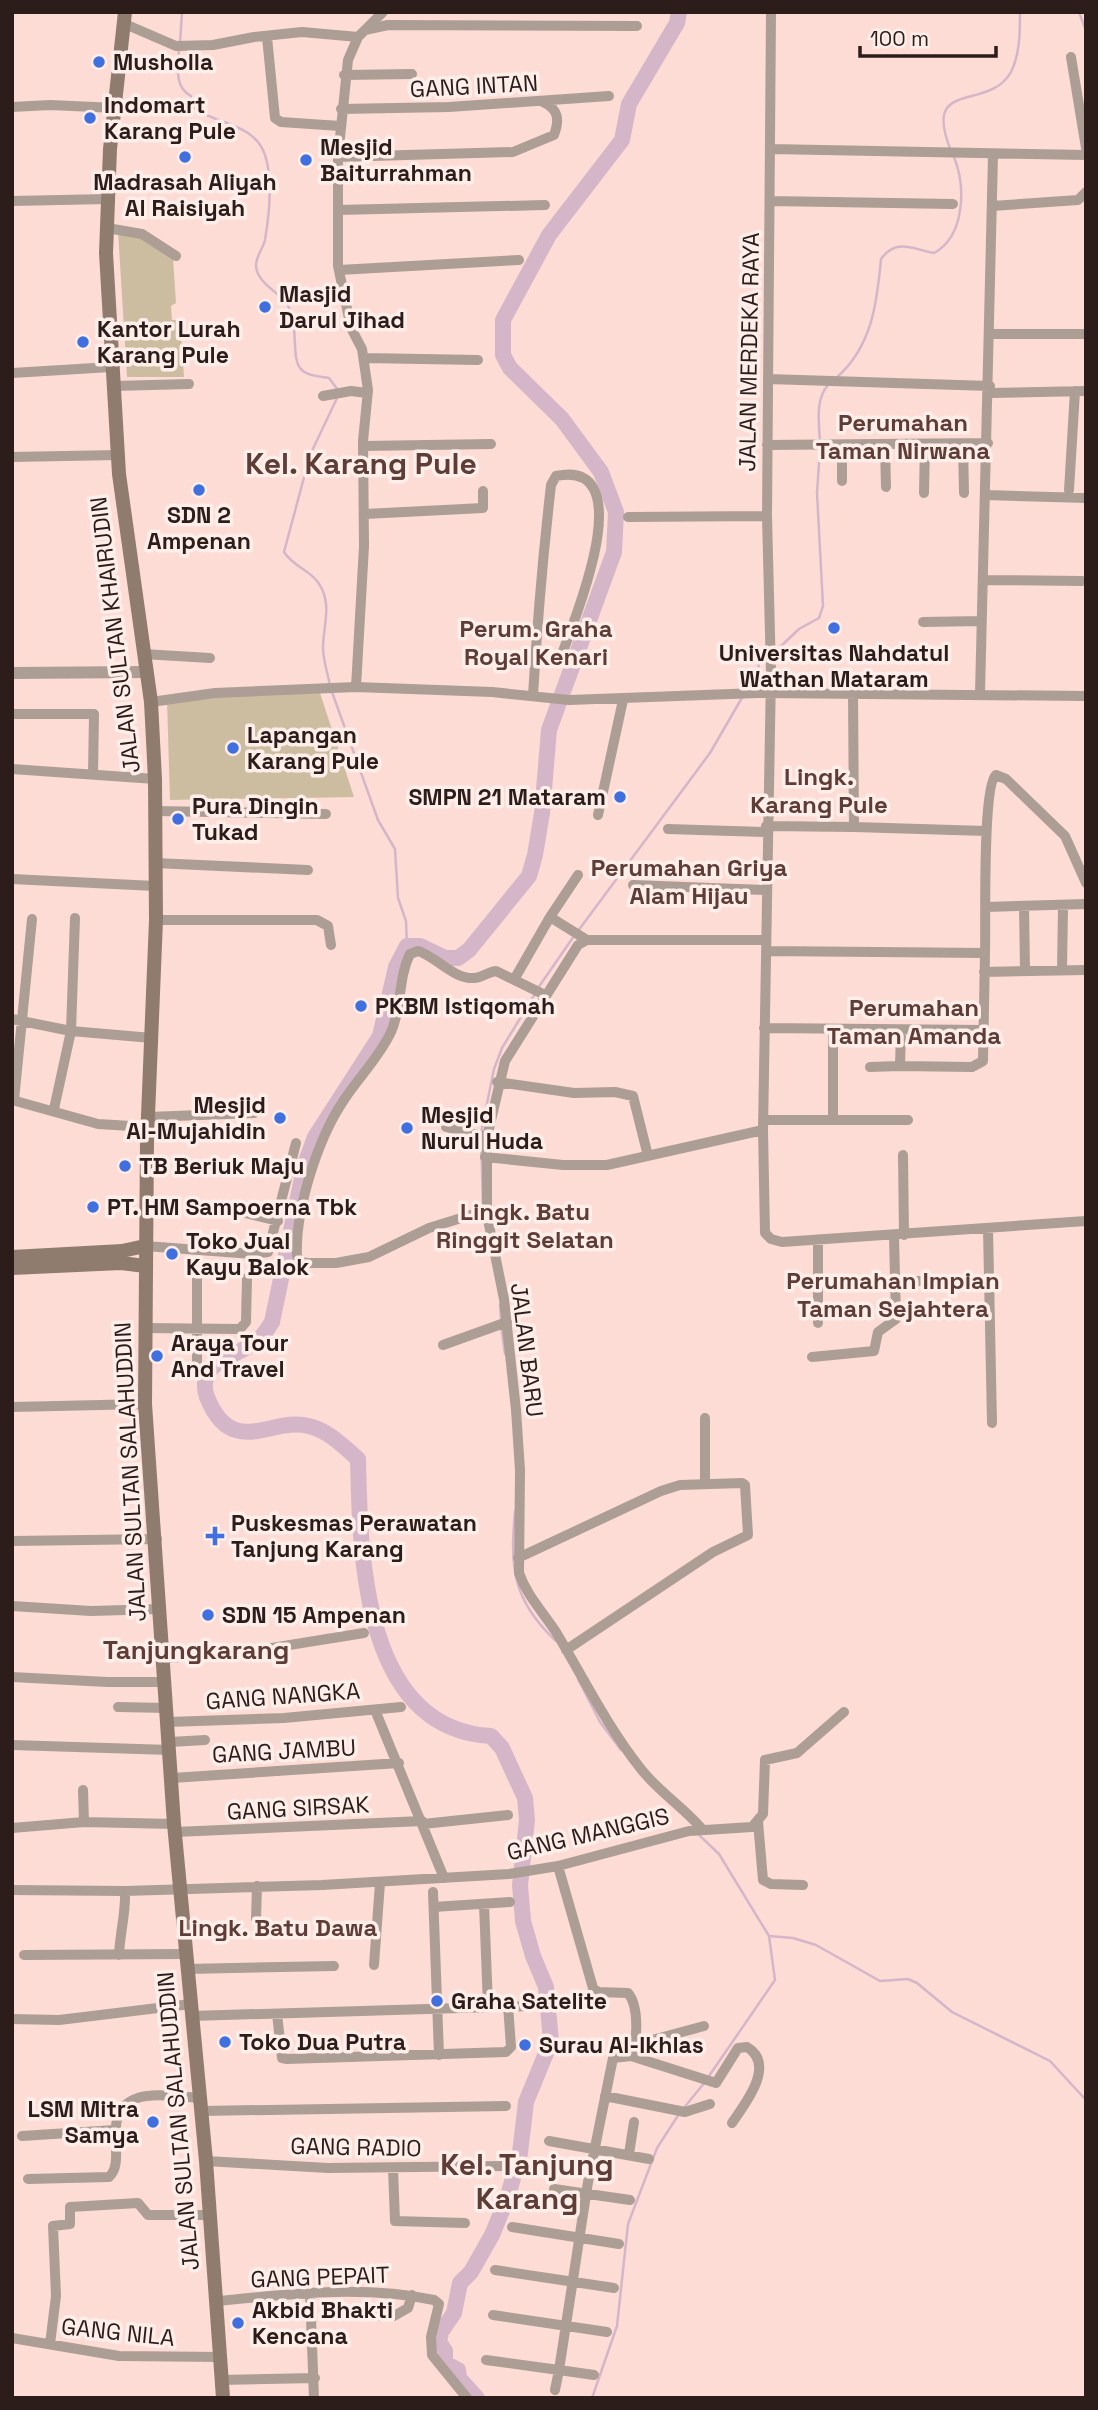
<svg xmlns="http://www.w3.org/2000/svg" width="1098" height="2410" viewBox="0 0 1098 2410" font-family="'Space Grotesk',sans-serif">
  <rect width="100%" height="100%" fill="#fddcd5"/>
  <path fill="#ccbda0" d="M118,231L141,234L173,258L176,303L171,306L172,320H180L184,377H127Z
    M320,693L354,797L170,800L167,699Z"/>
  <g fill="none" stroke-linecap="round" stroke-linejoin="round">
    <path stroke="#d5b6c9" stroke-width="2.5" d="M1079,12L1086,31
      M180,44L182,12
      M179,50C178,67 174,87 191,96L189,103C211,126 253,120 265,155C273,179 269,216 265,240C263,248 256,257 256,265C256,283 280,292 288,306C299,325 291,356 300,368C306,376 319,376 329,378L338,390
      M951,151C921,77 988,113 1011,72C1020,54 1020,32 1020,12
      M836,378C872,347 877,303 881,259C896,238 912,249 934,253C965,236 966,187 954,157
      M820,442C819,422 815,400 828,385
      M330,686C328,674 323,660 323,648C323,628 331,608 322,589C314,571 294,568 284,552L310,455L338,396
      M745,690L758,670L761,649L779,648L799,629L819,618L823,606L817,493L820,448
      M332,692L378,820L395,849L398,898L406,921L407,946
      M578,931L710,753L743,696
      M538,988L574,936
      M481,1133L494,1069L502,1048L535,994
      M481,1139L483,1206
      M500,1305L501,1320
      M501,1326L505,1354
      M515,1511C510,1567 512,1600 556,1641
      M578,1679L600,1722L621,1750
      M698,1834L719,1854L769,1936L793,1938L816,1945L880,1981L908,1979L917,1983L952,2012L1050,2061L1086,2100
      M709,2076L775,1980L769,1936
      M683,2109L705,2082
      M592,2398L617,2326L628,2224L657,2148L679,2114"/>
    <path stroke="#d5b6c9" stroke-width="16" d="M477,2398L459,2378L458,2370L445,2363V2351L439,2342L441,2332L454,2313L460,2283L471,2272L492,2235L508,2196L520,2153L526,2102L551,2041L546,1987L533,1956L523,1921L520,1885L527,1820L525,1798L502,1748L491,1736C362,1729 360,1553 358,1459C343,1446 329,1431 309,1426C272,1416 232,1460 207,1397C204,1389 204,1378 209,1371C222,1355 244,1353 259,1339C264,1335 268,1328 272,1322L305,1164L315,1137L380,1036L396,967L407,946H420L445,958H458L469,950L529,876L535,855L542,813L549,730L614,552L616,512L601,472L562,419L510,368L503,355V320L549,235L622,140L629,104L677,23L679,12"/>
    <path stroke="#ac9e95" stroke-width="10" d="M771,12L767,516L771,673L763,1130L765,1233L771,1239L782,1242L1086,1221
      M125,24L176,46L213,45L254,37L302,32L358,37
      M365,30L388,25L637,26
      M267,37L275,118L281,122L340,126
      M1071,57L1086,148
      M344,75L412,74
      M12,107L50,105L116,108
      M341,109L449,107L609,96
      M771,149L1086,155
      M338,157L513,152L554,135C560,119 558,109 543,102
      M12,201L108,199
      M770,201L953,204
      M992,206L1078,200L1086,192
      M338,210L545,205
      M107,228L142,234L176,256
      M339,270L519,260
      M990,334H1086
      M364,358L478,360
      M12,373L111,367
      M768,379L990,386
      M114,386L189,384
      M989,393L1086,391
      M323,396L351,391L367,393
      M963,444L964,493
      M767,445L988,443
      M364,446L491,444
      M885,446L886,487
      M12,457L118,455
      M842,481V446
      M1069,490L1075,391
      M924,493L925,445
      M986,495L1086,498
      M365,514L483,508V491
      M628,517L767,516
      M983,580L1082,581
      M923,622L980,621
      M143,654L210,658
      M356,687L364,546L363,441L368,390L362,349L351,328L338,266V157L348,60L358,37L383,12
      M853,694L854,827L986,831
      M980,694L993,155
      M533,696C537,625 543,555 551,485L556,476C643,458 573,623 562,654L555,660H535
      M151,702L215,693L356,687L492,692L569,700L758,693L1086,696
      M12,714H94L93,775
      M12,769L155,779
      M155,811L326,814
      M598,815L623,700
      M766,826L854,827
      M668,829L767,832
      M155,863L308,870
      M12,879L155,886
      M633,885L766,890
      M1024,906L1025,970
      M986,907L1086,904
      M550,917L578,875
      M156,920H317L328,926L331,945
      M766,951L985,953C986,926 982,786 996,775L1006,779L1065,836L1086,883
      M1062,970L1063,907
      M984,972L1086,970
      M515,978L550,917L587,940
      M12,1019L71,1031L152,1038
      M764,1028L983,1030
      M901,1030L900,1066L972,1067L983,1061L985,953
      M870,1067L900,1066
      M497,1082L574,1093L615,1092L633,1096L648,1156
      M12,1100L98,1124L148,1127
      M14,1100L32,919
      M54,1109L71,1031L75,918
      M148,1117L254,1113
      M763,1120H908
      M833,1120V1029
      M446,1127L487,1137
      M903,1155L904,1235
      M485,1157L563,1165H607L763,1130
      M487,1210L429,1228L369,1257L336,1263H308L300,1262L297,1256C295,1211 317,1141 342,1103C357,1079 379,1058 391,1032C402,1008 398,978 410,954L418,951C437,957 454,980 475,978C483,977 488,972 496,971L545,995
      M237,1211L278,1221
      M988,1228L992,1423
      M145,1246L253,1254L268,1252L296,1143
      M896,1281H942
      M854,1285L896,1287
      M818,1323V1240
      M144,1328L240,1329L246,1322L247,1278
      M443,1345L507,1322
      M812,1357L874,1351L878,1332L896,1319L894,1235
      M197,1370V1270
      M12,1407L145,1404
      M705,1484V1418
      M12,1541L157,1539
      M518,1558L661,1491L680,1485L742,1483L745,1485L748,1535L713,1552L566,1650
      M12,1606L91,1611L160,1609
      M164,1658L234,1654L364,1633
      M12,1677L107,1682H165
      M118,1707L167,1708
      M375,1710L444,1878
      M168,1722L284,1718L401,1707
      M170,1742L205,1740
      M12,1745L170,1750
      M172,1778L399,1763
      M83,1790L84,1822
      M758,1822L763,1880L771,1884L803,1885
      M423,1824L508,1815
      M12,1828L84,1822L174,1824
      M702,1829C683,1807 658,1791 641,1769C607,1726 584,1679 556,1632C543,1612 527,1596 519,1573L520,1470L516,1410L504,1299L487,1215V1137L505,1061L578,945L587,940H766
      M175,1832L422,1821
      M558,1866L593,1988L598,1992L628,1993C639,2006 638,2040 631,2056
      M12,1890L125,1891L322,1885L509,1874L558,1866L689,1831L752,1827L763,1814L765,1760L797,1753L844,1712
      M433,1892L439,2055
      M484,1904L488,2006
      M434,1907L510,1902
      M256,1919L257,1886
      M24,1955L186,1954
      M119,1955C120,1932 126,1913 125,1891
      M374,1965L380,1883
      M186,1969L334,1966
      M277,2014L282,2058L287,2059L506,2052L511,2047L508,2005
      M191,2016L531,2006
      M12,2019L59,2020L191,2004
      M634,2045L704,2026
      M605,2096L685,2112L710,2104
      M202,2111L506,2106
      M22,2136L115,2130
      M549,2141L649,2159
      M629,2154L634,2122
      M206,2161L328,2168L505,2166
      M393,2168L395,2221L465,2223
      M28,2179L109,2177C128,2160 99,2114 135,2099C152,2092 182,2097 200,2098
      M554,2189L630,2200
      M512,2227L619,2244
      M495,2270L614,2288
      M310,2292L314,2398
      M218,2301C290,2294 362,2285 434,2300L439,2304L431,2337L432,2355L467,2398
      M493,2315L607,2332
      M364,2316H394L408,2308L412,2295
      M12,2338L119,2356L220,2357
      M50,2344L56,2296L53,2226L70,2224V2207L138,2203L148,2215H211
      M486,2360L559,2370L588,2182L613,2058L631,2056L716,2083L738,2048L747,2047C777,2065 744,2105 732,2123
      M220,2380L315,2378
      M555,2390L559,2370L594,2375"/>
    <path stroke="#ac9e95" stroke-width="12" d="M12,673L146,672"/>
    <path stroke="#907c6f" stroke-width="14" d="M125,12L110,149L106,253L119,474L151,702L155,779L156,920L147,1140L145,1404L174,1824L206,2161L223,2398
      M12,1257L122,1251L145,1246
      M12,1268L121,1263L145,1266"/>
  </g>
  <g fill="#406fe0" stroke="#feeeea" stroke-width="2.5">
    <circle cx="99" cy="62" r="7"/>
    <circle cx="90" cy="118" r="7"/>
    <circle cx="185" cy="157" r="7"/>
    <circle cx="306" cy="160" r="7"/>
    <circle cx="265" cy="307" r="7"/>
    <circle cx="83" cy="342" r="7"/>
    <circle cx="199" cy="490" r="7"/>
    <circle cx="834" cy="628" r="7"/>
    <circle cx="233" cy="748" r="7"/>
    <circle cx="620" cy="797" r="7"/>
    <circle cx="178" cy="819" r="7"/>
    <circle cx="361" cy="1006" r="7"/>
    <circle cx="280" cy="1118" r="7"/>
    <circle cx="407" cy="1128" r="7"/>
    <circle cx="125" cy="1166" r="7"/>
    <circle cx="93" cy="1207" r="7"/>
    <circle cx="172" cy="1254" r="7"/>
    <circle cx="157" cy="1356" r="7"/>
    <path d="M211.5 1525.5h7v7h7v7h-7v7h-7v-7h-7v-7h7z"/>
    <circle cx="208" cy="1615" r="7"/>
    <circle cx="437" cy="2001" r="7"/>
    <circle cx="225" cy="2042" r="7"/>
    <circle cx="525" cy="2045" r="7"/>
    <circle cx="153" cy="2122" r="7"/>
    <circle cx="238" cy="2323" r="7"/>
  </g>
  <g text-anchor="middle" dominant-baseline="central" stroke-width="7" stroke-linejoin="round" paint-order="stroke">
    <g font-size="23" font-weight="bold" fill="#2c1d1a" stroke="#feeeea" text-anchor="start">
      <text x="113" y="62">Musholla</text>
      <text x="104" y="105">Indomart<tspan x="104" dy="26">Karang Pule</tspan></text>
      <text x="320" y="147">Mesjid<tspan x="320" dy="26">Baiturrahman</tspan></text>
      <text x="185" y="182" text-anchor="middle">Madrasah Aliyah<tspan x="185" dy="26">Al Raisiyah</tspan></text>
      <text x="279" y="294">Masjid<tspan x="279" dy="26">Darul Jihad</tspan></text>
      <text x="97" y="329">Kantor Lurah<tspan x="97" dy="26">Karang Pule</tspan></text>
      <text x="199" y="515" text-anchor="middle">SDN 2<tspan x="199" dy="26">Ampenan</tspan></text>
      <text x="834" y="653" text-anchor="middle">Universitas Nahdatul<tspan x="834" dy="26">Wathan Mataram</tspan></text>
      <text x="247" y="735">Lapangan<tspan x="247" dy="26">Karang Pule</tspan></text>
      <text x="606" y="797" text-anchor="end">SMPN 21 Mataram</text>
      <text x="192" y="806">Pura Dingin<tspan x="192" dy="26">Tukad</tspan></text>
      <text x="375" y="1006">PKBM Istiqomah</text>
      <text x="266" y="1105" text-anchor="end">Mesjid<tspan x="266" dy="26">Al-Mujahidin</tspan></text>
      <text x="421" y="1115">Mesjid<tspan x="421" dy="26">Nurul Huda</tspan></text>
      <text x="139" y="1166">TB Beriuk Maju</text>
      <text x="107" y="1207">PT. HM Sampoerna Tbk</text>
      <text x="186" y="1241">Toko Jual<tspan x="186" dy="26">Kayu Balok</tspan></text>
      <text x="171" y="1343">Araya Tour<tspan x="171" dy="26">And Travel</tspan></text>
      <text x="231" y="1523">Puskesmas Perawatan<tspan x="231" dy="26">Tanjung Karang</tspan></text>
      <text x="222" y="1615">SDN 15 Ampenan</text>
      <text x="451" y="2001">Graha Satelite</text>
      <text x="239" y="2042">Toko Dua Putra</text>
      <text x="539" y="2045">Surau Al-Ikhlas</text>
      <text x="139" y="2109" text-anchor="end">LSM Mitra<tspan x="139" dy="26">Samya</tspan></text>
      <text x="252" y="2310">Akbid Bhakti<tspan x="252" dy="26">Kencana</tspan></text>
    </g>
    <g font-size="23" fill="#2c1d1a" stroke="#feeeea">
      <text transform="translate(474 86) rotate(-3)">GANG INTAN</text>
      <text transform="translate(749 352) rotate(-89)">JALAN MERDEKA RAYA</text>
      <text transform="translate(115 635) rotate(-97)">JALAN SULTAN KHAIRUDIN</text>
      <text transform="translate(527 1350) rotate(83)">JALAN BARU</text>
      <text transform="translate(130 1472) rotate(-93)">JALAN SULTAN SALAHUDDIN</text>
      <text transform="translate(283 1696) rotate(-4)">GANG NANGKA</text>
      <text transform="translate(284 1751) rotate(-3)">GANG JAMBU</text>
      <text transform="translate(298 1808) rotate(-3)">GANG SIRSAK</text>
      <text transform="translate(588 1834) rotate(-13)">GANG MANGGIS</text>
      <text transform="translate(178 2121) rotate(-95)">JALAN SULTAN SALAHUDDIN</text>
      <text transform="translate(356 2147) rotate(1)">GANG RADIO</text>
      <text transform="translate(320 2277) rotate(-2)">GANG PEPAIT</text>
      <text transform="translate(118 2332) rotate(6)">GANG NILA</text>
    </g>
    <g font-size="24" font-weight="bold" fill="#5e3d37" stroke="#feeeea">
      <text x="903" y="422">Perumahan<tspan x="903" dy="28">Taman Nirwana</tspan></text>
      <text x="536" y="628">Perum. Graha<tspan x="536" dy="28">Royal Kenari</tspan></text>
      <text x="819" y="776">Lingk.<tspan x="819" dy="28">Karang Pule</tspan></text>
      <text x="689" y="867">Perumahan Griya<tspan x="689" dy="28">Alam Hijau</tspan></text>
      <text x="914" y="1007">Perumahan<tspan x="914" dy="28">Taman Amanda</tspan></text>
      <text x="525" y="1211">Lingk. Batu<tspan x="525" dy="28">Ringgit Selatan</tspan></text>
      <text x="893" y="1280">Perumahan Impian<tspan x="893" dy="28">Taman Sejahtera</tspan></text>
      <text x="278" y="1927">Lingk. Batu Dawa</text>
    </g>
    <g font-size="26" font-weight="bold" fill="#5e3d37" stroke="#feeeea">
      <text x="196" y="1650">Tanjungkarang</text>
    </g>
    <g font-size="30" font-weight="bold" fill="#5e3d37" stroke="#feeeea">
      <text x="361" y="463">Kel. Karang Pule</text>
      <text x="527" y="2164">Kel. Tanjung<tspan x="527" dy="34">Karang</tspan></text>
    </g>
  </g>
  <rect width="1098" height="2410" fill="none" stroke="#2c1d1a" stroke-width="28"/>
  <path d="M860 46v10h136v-10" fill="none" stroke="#2c1d1a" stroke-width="3.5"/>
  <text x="870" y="46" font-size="21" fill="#2c1d1a" stroke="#feeeea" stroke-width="5" paint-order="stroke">100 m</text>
</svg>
